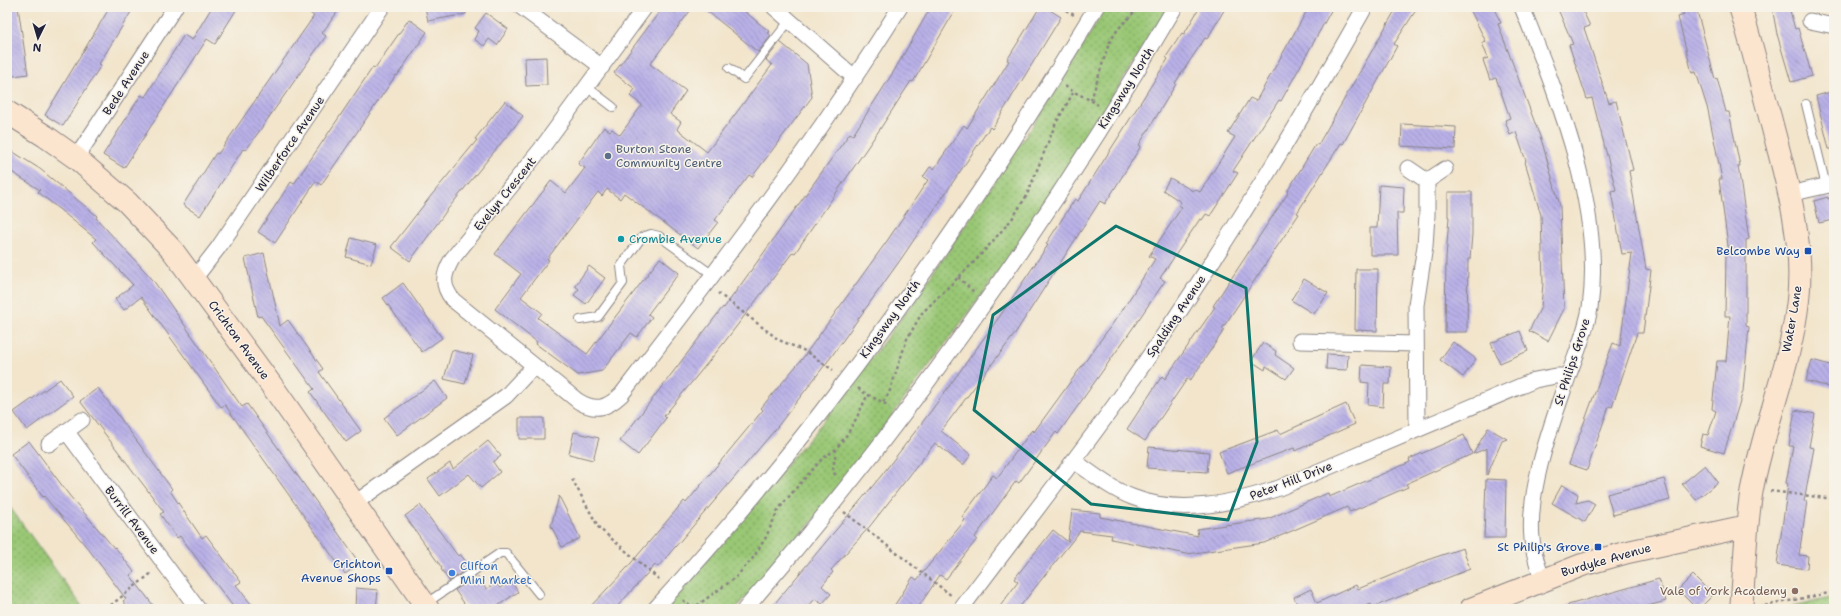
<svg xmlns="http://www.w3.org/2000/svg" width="1841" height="616" viewBox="0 0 1841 616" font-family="'Shantell Sans',sans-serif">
  <defs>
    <pattern id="grass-dots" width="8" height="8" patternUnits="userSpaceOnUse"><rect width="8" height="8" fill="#99c775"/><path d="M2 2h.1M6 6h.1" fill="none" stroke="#7ca161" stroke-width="1.8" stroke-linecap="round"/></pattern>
    <pattern id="building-back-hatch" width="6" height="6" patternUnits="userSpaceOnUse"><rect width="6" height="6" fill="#b9b1e7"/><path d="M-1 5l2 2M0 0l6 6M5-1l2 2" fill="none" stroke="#9690bc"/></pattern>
  </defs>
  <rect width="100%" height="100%" fill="#f7f3e8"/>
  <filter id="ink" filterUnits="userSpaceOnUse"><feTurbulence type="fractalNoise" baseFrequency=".025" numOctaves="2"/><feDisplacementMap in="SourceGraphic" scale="8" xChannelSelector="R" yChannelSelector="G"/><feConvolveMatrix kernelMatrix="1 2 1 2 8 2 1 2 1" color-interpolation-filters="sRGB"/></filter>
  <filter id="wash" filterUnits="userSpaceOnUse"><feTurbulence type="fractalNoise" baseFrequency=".012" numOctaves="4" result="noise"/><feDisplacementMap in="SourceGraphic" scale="16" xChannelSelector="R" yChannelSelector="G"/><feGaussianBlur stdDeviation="0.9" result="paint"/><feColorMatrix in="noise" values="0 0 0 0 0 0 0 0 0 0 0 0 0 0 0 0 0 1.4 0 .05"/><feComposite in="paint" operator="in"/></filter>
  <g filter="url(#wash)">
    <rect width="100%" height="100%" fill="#f2e5cc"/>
    <path fill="url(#grass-dots)" stroke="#5e7458" d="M1106,7H1168L1148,41L1006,262L819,514L735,609H664L827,417L912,304L1060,85Z
      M7,503L84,609H7Z
      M1834,597V609H1784Z"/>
    <g id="blocks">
      <path fill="url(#building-back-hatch)" d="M7,7H18L28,74L7,77Z
        M110,7H134L99,64L101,65L63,126L45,115Z
        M212,7H238L215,44L207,39L124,168L103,155L141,95L145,97L184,35L192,40Z
        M301,7H341L322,33L326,36L246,150L243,149L200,216L183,205L216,153L218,154L314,16Z
        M425,7H466V14L428,21Z
        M663,7H693L650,64L686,91L670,114L681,122L677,129L707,152L772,65L766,60L780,42L807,64L812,97L752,177L749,175L715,220L718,222L698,248L624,193L620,199L607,189L602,196L598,192L547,259L549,260L521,297L542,313L538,318L587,354L660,258L679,273L648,314L652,317L637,337L631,333L602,371L578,375L536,344L537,342L495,309L521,274L495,254L551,181L566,193L585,168L578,164L604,127L610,131L612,129L620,135L642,105L630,96L635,89L614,73Z
        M702,7H739L770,32L768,33L771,36L758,52Z
        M931,7H957L913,82L911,81L880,129L795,253L793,252L723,344L664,416L666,418L638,455L620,441L723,307L724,308L850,133L853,135L894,71Z
        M1040,7H1045L1061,17L992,129L990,127L901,259L831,357L774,431L658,567L655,565L615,609H588L626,569L684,501L686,503L763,410L761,408L802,359L887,241L928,180L923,177L930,167L934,169L964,125L967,128L1009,61L1007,60Z
        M1200,7H1226L1207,39L1205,38L1175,83L1176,84L1139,145L1141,146L1105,204L1100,201L1014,335L941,431L971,455L963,465L935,443L870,526L831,570L833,572L822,586L831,594L822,604L815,599L806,609H770L881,476L931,411L1000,316L1048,245L1046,244L1075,199L1078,201L1168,59L1166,57L1182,33L1184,34Z
        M1309,7H1333L1281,101L1279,100L1233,171L1238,173L1210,216L1206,214L1202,220L1200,219L1160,278L1165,281L1130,332L1058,434L1056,432L1019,483L1016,481L975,537L977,539L946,579L940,575L917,609H892L913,577L917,580L965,520L962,517L993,475L997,478L1032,430L1034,432L1121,312L1155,259L1149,256L1182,207L1179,205L1181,202L1163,190L1170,178L1193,191L1194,189L1200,192L1235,137L1228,133L1250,98L1256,101Z
        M1397,7H1418L1394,44L1397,46L1343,144L1341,143L1297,213L1299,214L1222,329L1224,330L1190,381L1187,379L1145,441L1127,429L1162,376L1165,379L1215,307L1213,306L1288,193L1287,192L1316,144L1318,145Z
        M1469,7H1493L1501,23L1498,24L1542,142L1560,206L1564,309L1548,341L1529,331L1541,307L1543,283L1541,215L1525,162L1526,161L1516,132L1510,135L1505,120L1510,118L1496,78L1490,80L1483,60L1488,58L1482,43L1486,42Z
        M1557,7H1581L1590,26L1584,28L1609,103L1616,101L1633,170L1629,171L1646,269L1651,270L1643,333H1637L1612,407L1609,406L1587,470L1569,464L1613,343L1620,346L1632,253L1622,254L1611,191L1616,190L1592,98L1587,99L1569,45L1573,44Z
        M1681,7H1696L1715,79L1717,78L1726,112H1729L1740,166H1738L1749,239L1746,240V326L1749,327L1743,391L1724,453L1700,446L1703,434L1708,435L1716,411L1712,409L1717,361H1726L1730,316H1725L1726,253H1729L1719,179H1722L1708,110L1696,72L1692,73L1678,17L1684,15Z
        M1772,7H1789L1795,29L1798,28L1812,76L1791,82L1777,34Z
        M486,13L508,29L497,45L489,39L484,46L474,39L479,31L475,28Z
        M409,19L427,32L397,76L396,75L321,185L316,181L275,243L258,232L291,182L294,184L373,67L375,68Z
        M546,57L547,85L526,86L525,58Z
        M1834,91V149H1829L1816,96Z
        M505,101L523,116L447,210L410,261L391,247L430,197L477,140L475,139Z
        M1402,124L1456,127L1455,149L1401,146Z
        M7,148L40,169L97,216L96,218L153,280L242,407L247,404L360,564L345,574L225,405L221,407L141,297L124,310L115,299L133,285L93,242L96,239L38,192L40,190L7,169Z
        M1379,185L1404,187L1403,213H1397L1398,255H1370V228H1377Z
        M1448,192H1472V234L1470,259H1468L1467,332H1445L1446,258L1449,217H1448Z
        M1828,197V199L1834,198V220L1819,223L1814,201Z
        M351,238L377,245L371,264L346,257Z
        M264,253L280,326L288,320L323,369L319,372L361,431L346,442L310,392L314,389L261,316L258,317L245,258Z
        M589,266L605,278L586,304L574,295L579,289L575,286Z
        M1356,269H1378L1377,331L1355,330Z
        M1304,279L1328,293L1314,314L1291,300Z
        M403,283L442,338L422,352L383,298Z
        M1520,331L1528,351L1500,363L1491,343Z
        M1453,342L1476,359L1463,377L1440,360Z
        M1263,343L1276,351L1275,355L1294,368L1286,379L1266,366L1265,370L1251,361Z
        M452,350L473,355L465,384L444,379Z
        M1327,354L1348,355L1347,370L1326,369Z
        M1812,360L1834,366V388L1806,381Z
        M1362,365L1391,367L1390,384H1384L1383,407L1368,405L1369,383L1361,382Z
        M60,379L73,396L27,430L14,412Z
        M435,381L447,398L397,435L384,418Z
        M98,388L172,489L170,491L202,538L206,535L241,582L236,585L255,609H235L180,536L177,538L160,514L164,512L80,401Z
        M1346,404L1355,424L1295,451L1294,448L1227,473L1219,452L1278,430L1280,434Z
        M1795,410L1815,414L1809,447L1814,448L1804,501H1807L1799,555L1808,556L1807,569L1777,565L1788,484L1786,483L1793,446H1789Z
        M519,418H544V439H519Z
        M1488,428L1507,439L1502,441L1487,475V448L1473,454Z
        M574,432L599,438L593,460L569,454Z
        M1464,435L1472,454L1406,484L1408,487L1350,512L1347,507L1264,543L1187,554L1111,539L1112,535L1080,531L1018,609H998L1018,582L1014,579L1053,530L1068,542L1072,510L1100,513V517L1198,536L1197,529L1268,519L1328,493L1329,497L1410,462L1409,459Z
        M29,441L69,495L114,548L115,547L134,572L130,575L156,609H129L123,601L126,599L90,551L44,496L43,497L11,454Z
        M488,441L501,456L493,462L500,472L481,488L469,474L440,496L428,479L450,463L453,469Z
        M1149,447L1209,452L1207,472L1147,468Z
        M1705,465L1718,482L1696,500L1682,484Z
        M1486,479L1506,480L1505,538H1484Z
        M1664,479L1670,500L1613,515L1607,494Z
        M1562,485L1578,494L1576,503L1588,500L1595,504L1585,522L1552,503Z
        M559,496L580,538L562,547L551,526Z
        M420,505L458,556L460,554L470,567L449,581L441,569L442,568L405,516Z
        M1463,548L1470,569L1373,607L1371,604L1359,609H1299L1294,597L1311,589L1317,603L1356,585L1358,589L1433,558Z
        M1693,575L1713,595L1699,609H1697L1678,590Z
        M477,576L486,589L496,583L500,588L511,581L518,592L493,609H468L455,590Z
        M1659,579L1666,601L1637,609H1568V605Z
        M356,588L378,590L376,609H355Z"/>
    </g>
  </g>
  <g filter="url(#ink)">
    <use href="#blocks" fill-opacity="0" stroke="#8a8484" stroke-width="1"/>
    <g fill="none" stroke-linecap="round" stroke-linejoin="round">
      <defs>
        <path id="lane" d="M729,68L744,79L790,20
          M587,87L613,107
          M1806,104L1826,186
          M580,320L598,317L623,283L621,266L642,237L651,234L659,236L713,275
          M425,604L500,553H506L539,594"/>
        <path id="street" d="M521,7L602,67
          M645,7L541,149L452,259C443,275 441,285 453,300L578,401C596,412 607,408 621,395C718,269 816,142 900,7
          M774,7L855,78
          M1522,7C1558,98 1604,208 1590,308C1586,332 1576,354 1568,377C1552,424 1527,489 1532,539C1533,553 1538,566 1542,579
          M1810,21L1834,26
          M76,158L175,7
          M1408,168L1427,181L1445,169
          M1789,194L1834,184
          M194,279L218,248L382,7
          M1300,341L1415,344
          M1417,429L1416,305L1425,246L1427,215V181
          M66,431L198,609
          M49,444L82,420
          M1074,461C1093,474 1111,489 1132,497C1180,516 1233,503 1279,488L1535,380L1556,376H1568
          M355,503L506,396L534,366
          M655,609C713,545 770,479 822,411C921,283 1013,146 1096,7
          M745,609C907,423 1050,220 1175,7
          M961,609C1019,531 1080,455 1136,375C1219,257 1294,133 1365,7"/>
        <path id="secondary" d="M1740,7C1752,43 1760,81 1770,117C1785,176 1805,239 1798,300C1791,364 1764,425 1752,489C1745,529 1745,569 1741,609
          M7,112L45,136L76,158L127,202L173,251L275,390L428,609
          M1471,609L1582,565L1628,552L1747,526"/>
      </defs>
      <use href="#lane" stroke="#8a8484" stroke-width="10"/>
      <use href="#street" stroke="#8a8484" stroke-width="17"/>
      <use href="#secondary" stroke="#8a8484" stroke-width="24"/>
      <path stroke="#8a8484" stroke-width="2.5" stroke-dasharray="3 3" stroke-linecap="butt" d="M1061,7L1074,15
        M1065,86C1075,94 1087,97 1098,105
        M1091,100L1109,43L1118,29L1139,7
        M958,277L974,292
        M718,293L779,340L805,351L833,370
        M858,388C868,397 880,399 889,407
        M883,402L889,393L907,339L922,313L977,259L1012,219L1027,195L1055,125L1073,93
        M836,449L833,470L836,477
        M572,479L599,528L661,581
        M1770,491L1834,499
        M844,512L952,596
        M683,600L692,608
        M1759,607L1834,592
        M106,609L153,572
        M692,609L734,579L753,558L766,537L778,510L797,487L822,459L836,449L848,433L856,419L867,396"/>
      <use href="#lane" stroke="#fff" stroke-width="8"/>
      <use href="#street" stroke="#fff" stroke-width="15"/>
      <use href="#secondary" stroke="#fce5cf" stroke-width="22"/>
    </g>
  </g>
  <path fill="none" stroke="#0f766e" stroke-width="3" stroke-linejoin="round" d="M1116,226L1246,288L1257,442L1228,520L1091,504L974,410L993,315Z"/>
  <circle fill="#5c6f8a" stroke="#f7f3e8" stroke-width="1.5" cx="608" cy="156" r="4"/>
  <circle fill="#0f9aa8" stroke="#f7f3e8" stroke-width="1.5" cx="621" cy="239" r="4"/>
  <g fill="#1a4fb4" stroke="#f7f3e8" stroke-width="1.5">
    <rect x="1804" y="247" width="8" height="8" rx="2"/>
    <rect x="1594" y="543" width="8" height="8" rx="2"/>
    <rect x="385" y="567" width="8" height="8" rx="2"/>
  </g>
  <circle fill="#3f7fe0" stroke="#f7f3e8" stroke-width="1.5" cx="452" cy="573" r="4"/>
  <circle fill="#8d6e63" stroke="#f7f3e8" stroke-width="1.5" cx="1795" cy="591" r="4"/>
  <g text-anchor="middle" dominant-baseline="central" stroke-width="3" stroke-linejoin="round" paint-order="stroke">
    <g font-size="12" fill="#22223b" stroke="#f7f3e8">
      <text transform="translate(126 83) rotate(-57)">Bede Avenue</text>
      <text transform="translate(1126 88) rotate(-58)">Kingsway North</text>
      <text transform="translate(290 144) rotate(-56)">Wilberforce Avenue</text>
      <text transform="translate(505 194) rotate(-51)">Evelyn Crescent</text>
      <text transform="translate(1176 316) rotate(-56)">Spalding Avenue</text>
      <text transform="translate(890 319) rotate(-54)">Kingsway North</text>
      <text transform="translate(1792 319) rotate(-80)">Water Lane</text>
      <text transform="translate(239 340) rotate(54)">Crichton Avenue</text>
      <text transform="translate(1572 362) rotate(-72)">St Philips Grove</text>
      <text transform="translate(1291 481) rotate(-21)">Peter Hill Drive</text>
      <text transform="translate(132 520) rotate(53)">Burrill Avenue</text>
      <text transform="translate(1606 560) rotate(-16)">Burdyke Avenue</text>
    </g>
    <g font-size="12" fill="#4e5e75" stroke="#f7f3e8" text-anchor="start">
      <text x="616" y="149">Burton Stone<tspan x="616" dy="14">Community Centre</tspan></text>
    </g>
    <g font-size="12" fill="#0d838f" stroke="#f7f3e8" text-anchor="start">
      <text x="629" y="239">Crombie Avenue</text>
    </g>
    <g font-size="12" fill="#164399" stroke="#f7f3e8" text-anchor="end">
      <text x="1800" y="251">Belcombe Way</text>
      <text x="1590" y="547">St Philip's Grove</text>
      <text x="381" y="564">Crichton<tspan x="381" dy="14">Avenue Shops</tspan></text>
    </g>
    <g font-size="12" fill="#366cbe" stroke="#f7f3e8" text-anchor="start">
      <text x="460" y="566">Clifton<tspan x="460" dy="14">Mini Market</tspan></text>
    </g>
    <g font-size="12" fill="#785e54" stroke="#f7f3e8" text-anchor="end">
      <text x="1787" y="591">Vale of York Academy</text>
    </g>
  </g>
  <rect width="1841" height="616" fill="none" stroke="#f7f3e8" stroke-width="24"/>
  <g transform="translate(38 38) rotate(185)" stroke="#f7f3e8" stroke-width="3" paint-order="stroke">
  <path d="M0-3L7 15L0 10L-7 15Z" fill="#22223b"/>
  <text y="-6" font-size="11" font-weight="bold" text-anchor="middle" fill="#22223b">N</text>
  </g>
</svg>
